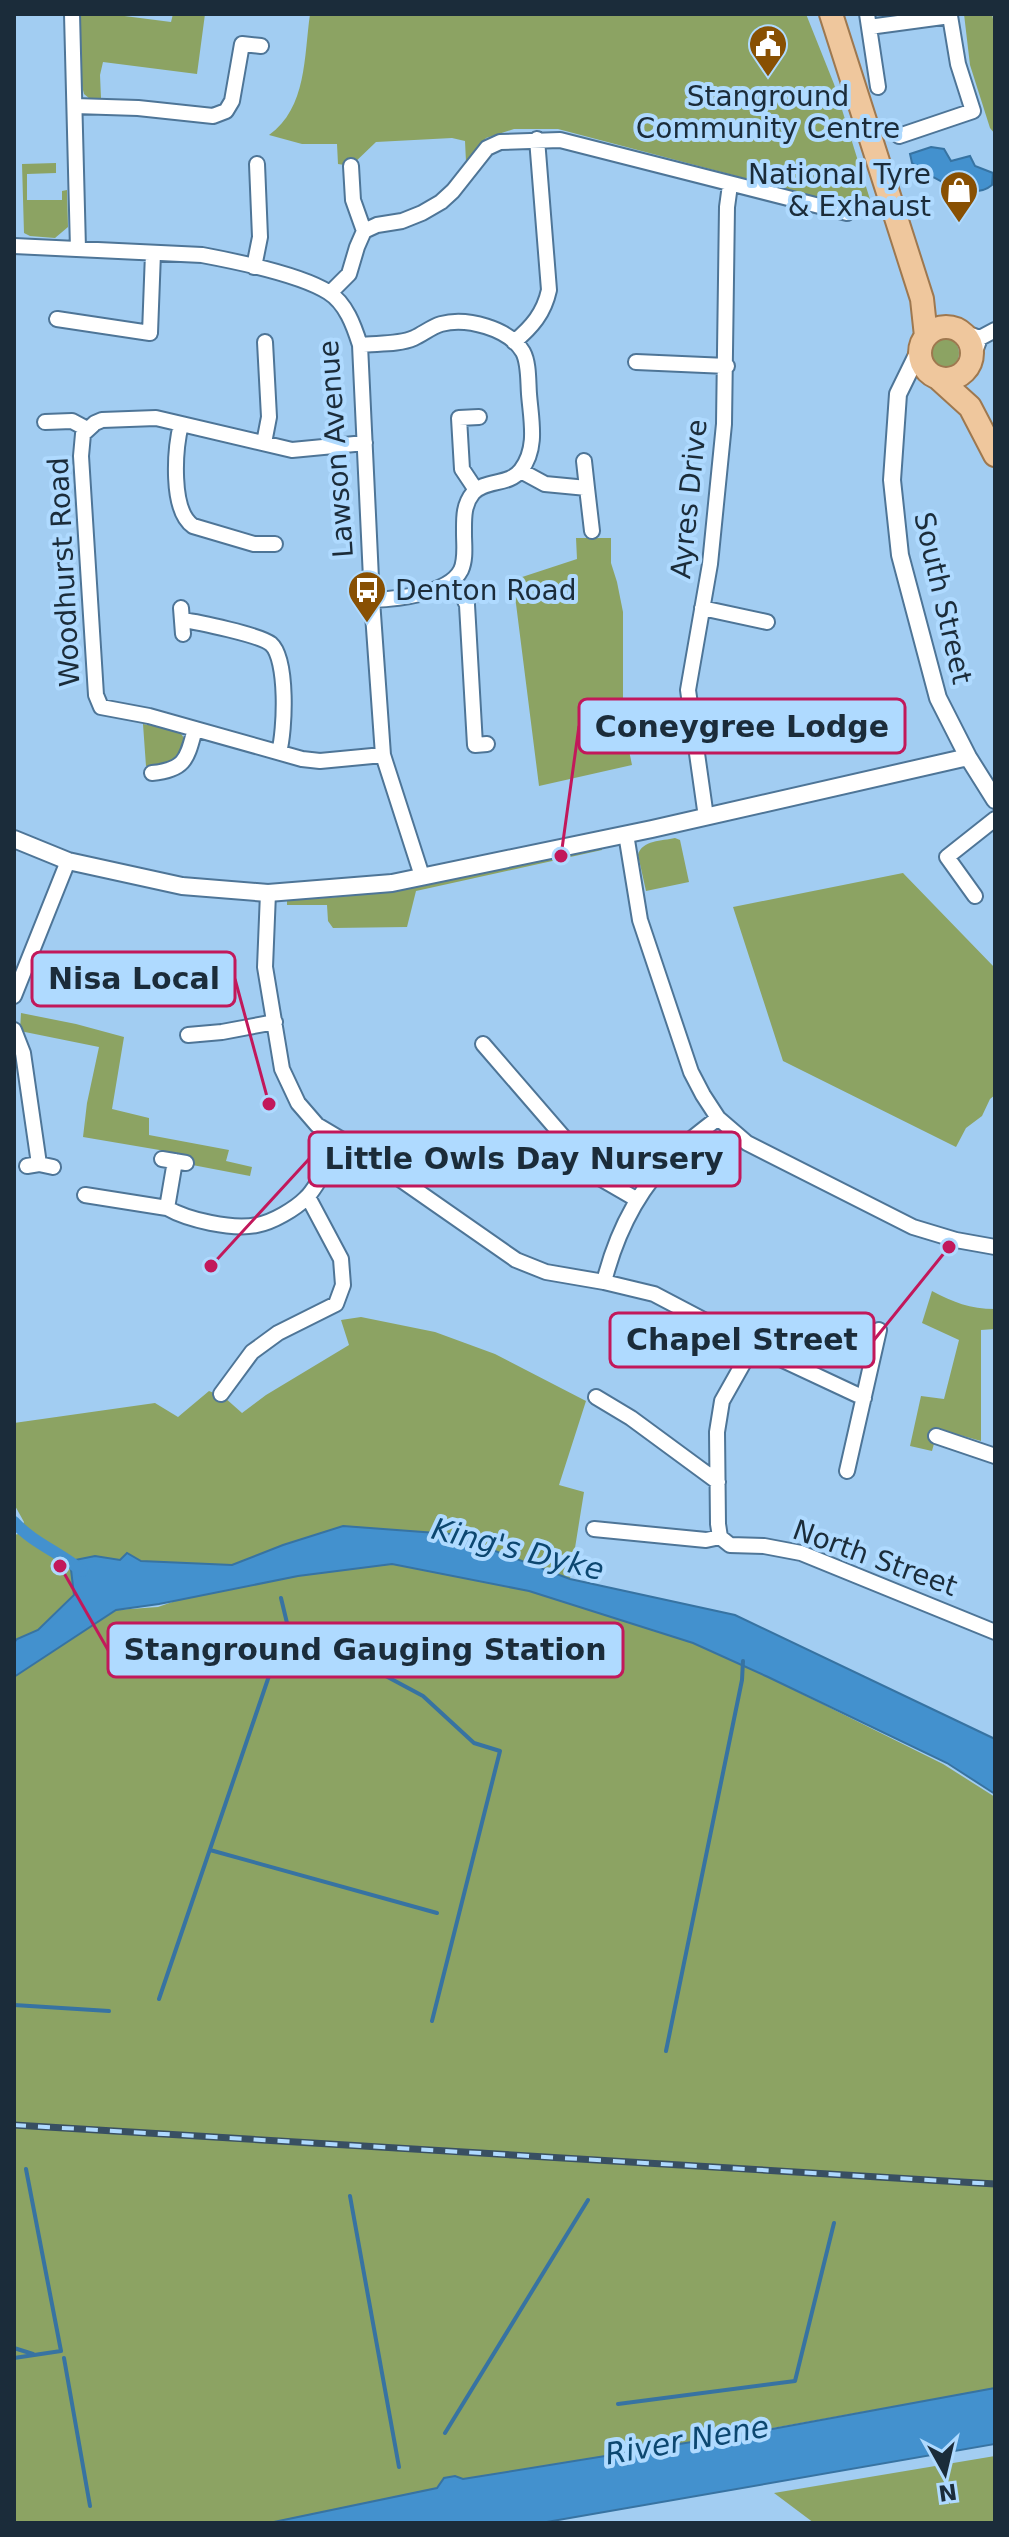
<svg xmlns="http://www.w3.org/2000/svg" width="1009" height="2537" viewBox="0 0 1009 2537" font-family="'DejaVu Sans',sans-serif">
  <rect width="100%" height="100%" fill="#a2cdf2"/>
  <path fill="#8ca363" d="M79,14H109L171,22L173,14H205L197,74L103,62L100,75L101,98L90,99L84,94L82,86Z
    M310,14H806L834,84L873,209L850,206L558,129H514L486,138L466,162L465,141L452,138L376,142L351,166L338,164L337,144H302L269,135C307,108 304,56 310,14Z
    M964,14H992L995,29V134L990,128L970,65Z
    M56,163V173L27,174V200H62V191L67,190L68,227L55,238L30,236L24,233L22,164Z
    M929 353a15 15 0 1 1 30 0a15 15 0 1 1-30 0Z
    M576,538H611V563L617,582L623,612V721L632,765L539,786L513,580L577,559Z
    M143,724L160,727L163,724C192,734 189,746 170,765L146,766Z
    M675,838L680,840L689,882L646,891L638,855C642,840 662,841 675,838Z
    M602,845V850L416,891L407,927L333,928L328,921L327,905H287V900C394,898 498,868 602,845Z
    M903,873L995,968V1095L990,1099L982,1116L966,1128L956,1147L783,1061L733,907Z
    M21,1013L76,1024L124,1037L112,1109L149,1118V1135L229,1150L226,1161L252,1167L250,1176L182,1163L183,1154L83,1137L87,1103L99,1047L20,1031Z
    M932,1291C953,1302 970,1309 995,1309V1329L981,1330V1441L938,1429L932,1451L910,1446L921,1396L944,1399L959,1340L922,1323Z
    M361,1317L435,1332L495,1354L586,1401L559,1485L584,1492L570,1579L450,1534L283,1545L232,1565L120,1560L95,1556L70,1561L74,1595L38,1630L17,1639L14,1643V1535L18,1534L24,1522L14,1504V1423L155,1403L178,1417L209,1391L224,1397L242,1413L266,1395L349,1345L341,1320Z
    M392,1564L529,1591L690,1642L768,1677L943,1764L995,1797V2388L746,2433L463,2479L454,2476L444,2478L437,2488L269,2523H14V1677L116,1610L158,1607L181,1599L298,1576Z
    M995,2456V2523H814L774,2493Z"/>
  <path fill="#4391ce" stroke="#3773a2" stroke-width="2" d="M931,147L944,149L951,161L970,156L975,166L993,173L992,185C971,203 931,177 912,163L910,154Z
    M343,1526L450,1534L570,1579L735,1615L995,1739V1794L947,1763L768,1677L693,1643L529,1591L392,1564L298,1576L159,1604L116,1610L14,1677V1643L17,1639L38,1630L74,1595L70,1561L95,1556L120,1560L127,1553L141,1561L232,1565L283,1545Z
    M995,2388V2444L541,2523H269L437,2488L444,2478L455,2476L463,2479L772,2429Z"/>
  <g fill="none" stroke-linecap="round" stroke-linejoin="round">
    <path stroke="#3773a2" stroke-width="4" d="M281,1598L287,1623L423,1696L474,1743L500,1751L432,2021
      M210,1850L437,1913
      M159,1999L287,1623
      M14,2005L109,2011
      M666,2051L742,1680L743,1661
      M350,2196L399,2467
      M14,2348L33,2354
      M14,2358L61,2351L26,2169
      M64,2358L90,2506
      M618,2404L795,2381L834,2223
      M445,2433L588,2200"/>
    <path stroke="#4391ce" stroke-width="12" d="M14,1522C33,1543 61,1553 82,1571"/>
    <defs>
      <path id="minor" d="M72,14L78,249
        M867,14L878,87
        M869,27L950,16L958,64L973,111L899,136
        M75,106L138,108L213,116L226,111L232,101L242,44L261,46
        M351,166L353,200L364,231
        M14,246L202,255C234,261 301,275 328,292C346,303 354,326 360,345L372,600L383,755L422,876
        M254,267L260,237L257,164
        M330,293L349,274L357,247L364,231L377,225L402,221L422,213L441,202L453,191L487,148L500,142L560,140L847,213
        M57,319L150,333L153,253
        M960,331L980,338
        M514,342C532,327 544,313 549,290L537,139
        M360,345C377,343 398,345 414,338C423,334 431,327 441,324C466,317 509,328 523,352C529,363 528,381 529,394C531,420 538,448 521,470C509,486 485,479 473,493C463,505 464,519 464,534C464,545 466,559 461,570C449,594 397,599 372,600
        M636,362L727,366
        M971,362L980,338L995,330
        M45,422L72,421L87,429
        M181,424C175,449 170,510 193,526L254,544H275
        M264,443L269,417L265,342
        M365,443L292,450L156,418L102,420L95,423L83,434L81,456L96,695L101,707L149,716L302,759L320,761L383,755
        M584,461L587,488
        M521,471L545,484L587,488L592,531
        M476,490L462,469L459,418L479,417
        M451,582L461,592L467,605L475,745L487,744
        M181,608L183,634
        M702,608L767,622
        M182,620C198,622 260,635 271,644C288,659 285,731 279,752
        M152,773C186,770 187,758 195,729
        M706,817L688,690L710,564L724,424L727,207L730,185
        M626,834L640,920L691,1072L703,1095L718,1118L747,1143L913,1227L956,1240L995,1247
        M268,893L265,967L282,1069L298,1103L317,1125L354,1147L516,1260L546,1272L604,1282L654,1294L753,1346L864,1398
        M975,896L947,857L995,819
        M14,996L68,861
        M14,1030L23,1053L39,1164
        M188,1035L222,1032L275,1022
        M483,1044L598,1177L636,1199
        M162,1159L186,1163
        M27,1166L39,1164L53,1167
        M85,1195L167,1208L175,1161
        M167,1208C188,1220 232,1230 257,1225C273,1222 295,1209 306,1198C318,1187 333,1154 342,1140
        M604,1282C616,1234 639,1188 675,1153C688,1141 704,1129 718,1118
        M221,1394L252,1352L278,1333L336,1304L343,1285L341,1259L308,1197
        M596,1397L631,1418L718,1482
        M936,1436L995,1456
        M847,1471L879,1330
        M594,1529L706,1540L720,1537
        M720,1537L730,1545L764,1546L801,1553L995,1632
        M720,1537L718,1524L717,1432L722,1401L753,1346"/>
      <path id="tertiary" d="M920,349L898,394L892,480L900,555L938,698L968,757L995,800
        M14,839L68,861L182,886L268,893L392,883L652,829L968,757"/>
      <path id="primary" d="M831,14L922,299L926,336
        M920 353a26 26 0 1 1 52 0a26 26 0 1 1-52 0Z
        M938,378L970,407L995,455"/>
    </defs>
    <use href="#minor" stroke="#4e7597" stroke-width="18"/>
    <use href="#tertiary" stroke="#4e7597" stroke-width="20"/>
    <use href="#primary" stroke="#9e784f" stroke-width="26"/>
    <use href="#minor" stroke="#fff" stroke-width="14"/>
    <use href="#tertiary" stroke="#fff" stroke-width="16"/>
    <use href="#primary" stroke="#efc79d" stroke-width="22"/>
    <defs>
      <path id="rail" d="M14,2125L995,2184"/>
    </defs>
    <use href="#rail" stroke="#384f62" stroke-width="7"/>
    <use href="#rail" stroke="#afdaff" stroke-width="4" stroke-dasharray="12" stroke-linecap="butt"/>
  </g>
  <defs>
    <symbol id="civic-pin" viewBox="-11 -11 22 30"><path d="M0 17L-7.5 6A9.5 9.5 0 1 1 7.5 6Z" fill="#885003" stroke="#afdaff"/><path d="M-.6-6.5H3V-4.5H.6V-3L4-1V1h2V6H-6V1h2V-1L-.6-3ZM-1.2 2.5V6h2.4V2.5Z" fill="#fff"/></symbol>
    <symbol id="shop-pin" viewBox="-11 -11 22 30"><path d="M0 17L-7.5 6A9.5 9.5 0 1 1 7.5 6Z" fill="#885003" stroke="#afdaff"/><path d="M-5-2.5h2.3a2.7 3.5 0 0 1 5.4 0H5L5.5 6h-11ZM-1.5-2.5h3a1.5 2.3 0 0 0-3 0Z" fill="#fff"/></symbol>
    <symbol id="bus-pin" viewBox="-11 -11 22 30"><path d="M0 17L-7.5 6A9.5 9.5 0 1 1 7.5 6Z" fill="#885003" stroke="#afdaff"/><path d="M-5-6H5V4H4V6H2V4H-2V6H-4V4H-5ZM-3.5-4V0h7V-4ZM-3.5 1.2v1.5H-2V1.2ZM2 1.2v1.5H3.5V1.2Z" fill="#fff"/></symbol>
  </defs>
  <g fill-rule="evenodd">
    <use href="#civic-pin" x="746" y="22" width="44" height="60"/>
    <use href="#shop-pin" x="937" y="168" width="44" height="60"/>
    <use href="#bus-pin" x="345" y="568" width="44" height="60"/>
  </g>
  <g text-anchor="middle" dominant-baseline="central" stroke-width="8" stroke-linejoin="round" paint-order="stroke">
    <g font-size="28" fill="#1b2c3a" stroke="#afdaff">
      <text x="768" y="96">Stanground<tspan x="768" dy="32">Community Centre</tspan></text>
      <text x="931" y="174" text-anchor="end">National Tyre<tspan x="931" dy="32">&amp; Exhaust</tspan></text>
      <text x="395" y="590" text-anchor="start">Denton Road</text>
    </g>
    <g font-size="28" fill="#1b2c3a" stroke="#afdaff">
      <text transform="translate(336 449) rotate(-94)">Lawson Avenue</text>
      <text transform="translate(689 499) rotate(-84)">Ayres Drive</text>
      <text transform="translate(64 572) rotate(-93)">Woodhurst Road</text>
      <text transform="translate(943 598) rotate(77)">South Street</text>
      <text transform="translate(875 1558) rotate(20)">North Street</text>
    </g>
    <g font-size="30" font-style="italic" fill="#0c4770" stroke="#afdaff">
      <text transform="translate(518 1549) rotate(14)">King's Dyke</text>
      <text transform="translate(687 2440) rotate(-10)">River Nene</text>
    </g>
  </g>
  <path fill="none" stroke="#c2185b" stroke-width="3" d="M561 856L579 726M269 1104L235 979M211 1266L309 1159M949 1247L874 1340M60 1566L108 1650"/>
  <g fill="#c2185b" stroke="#afdaff" stroke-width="3">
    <circle cx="561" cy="856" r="8"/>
    <circle cx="269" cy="1104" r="8"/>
    <circle cx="211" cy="1266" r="8"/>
    <circle cx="949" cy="1247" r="8"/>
    <circle cx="60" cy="1566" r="8"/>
  </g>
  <g fill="#afdaff" stroke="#c2185b" stroke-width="3">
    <rect x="579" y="699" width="326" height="54" rx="8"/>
    <rect x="32" y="952" width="203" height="54" rx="8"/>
    <rect x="309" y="1132" width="431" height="54" rx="8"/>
    <rect x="610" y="1313" width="264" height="54" rx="8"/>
    <rect x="108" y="1623" width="515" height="54" rx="8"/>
  </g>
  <g font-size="30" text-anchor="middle" font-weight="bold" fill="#1b2c3a">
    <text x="742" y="737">Coneygree Lodge</text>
    <text x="134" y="989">Nisa Local</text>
    <text x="524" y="1169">Little Owls Day Nursery</text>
    <text x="742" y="1350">Chapel Street</text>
    <text x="365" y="1660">Stanground Gauging Station</text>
  </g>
  <rect width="1009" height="2537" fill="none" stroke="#1b2c3a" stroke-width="32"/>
  <g transform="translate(945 2473) rotate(172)" stroke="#afdaff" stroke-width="6" paint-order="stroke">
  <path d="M0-6L14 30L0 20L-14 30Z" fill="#1b2c3a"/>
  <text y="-12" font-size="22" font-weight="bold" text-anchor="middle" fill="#1b2c3a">N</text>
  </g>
</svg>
